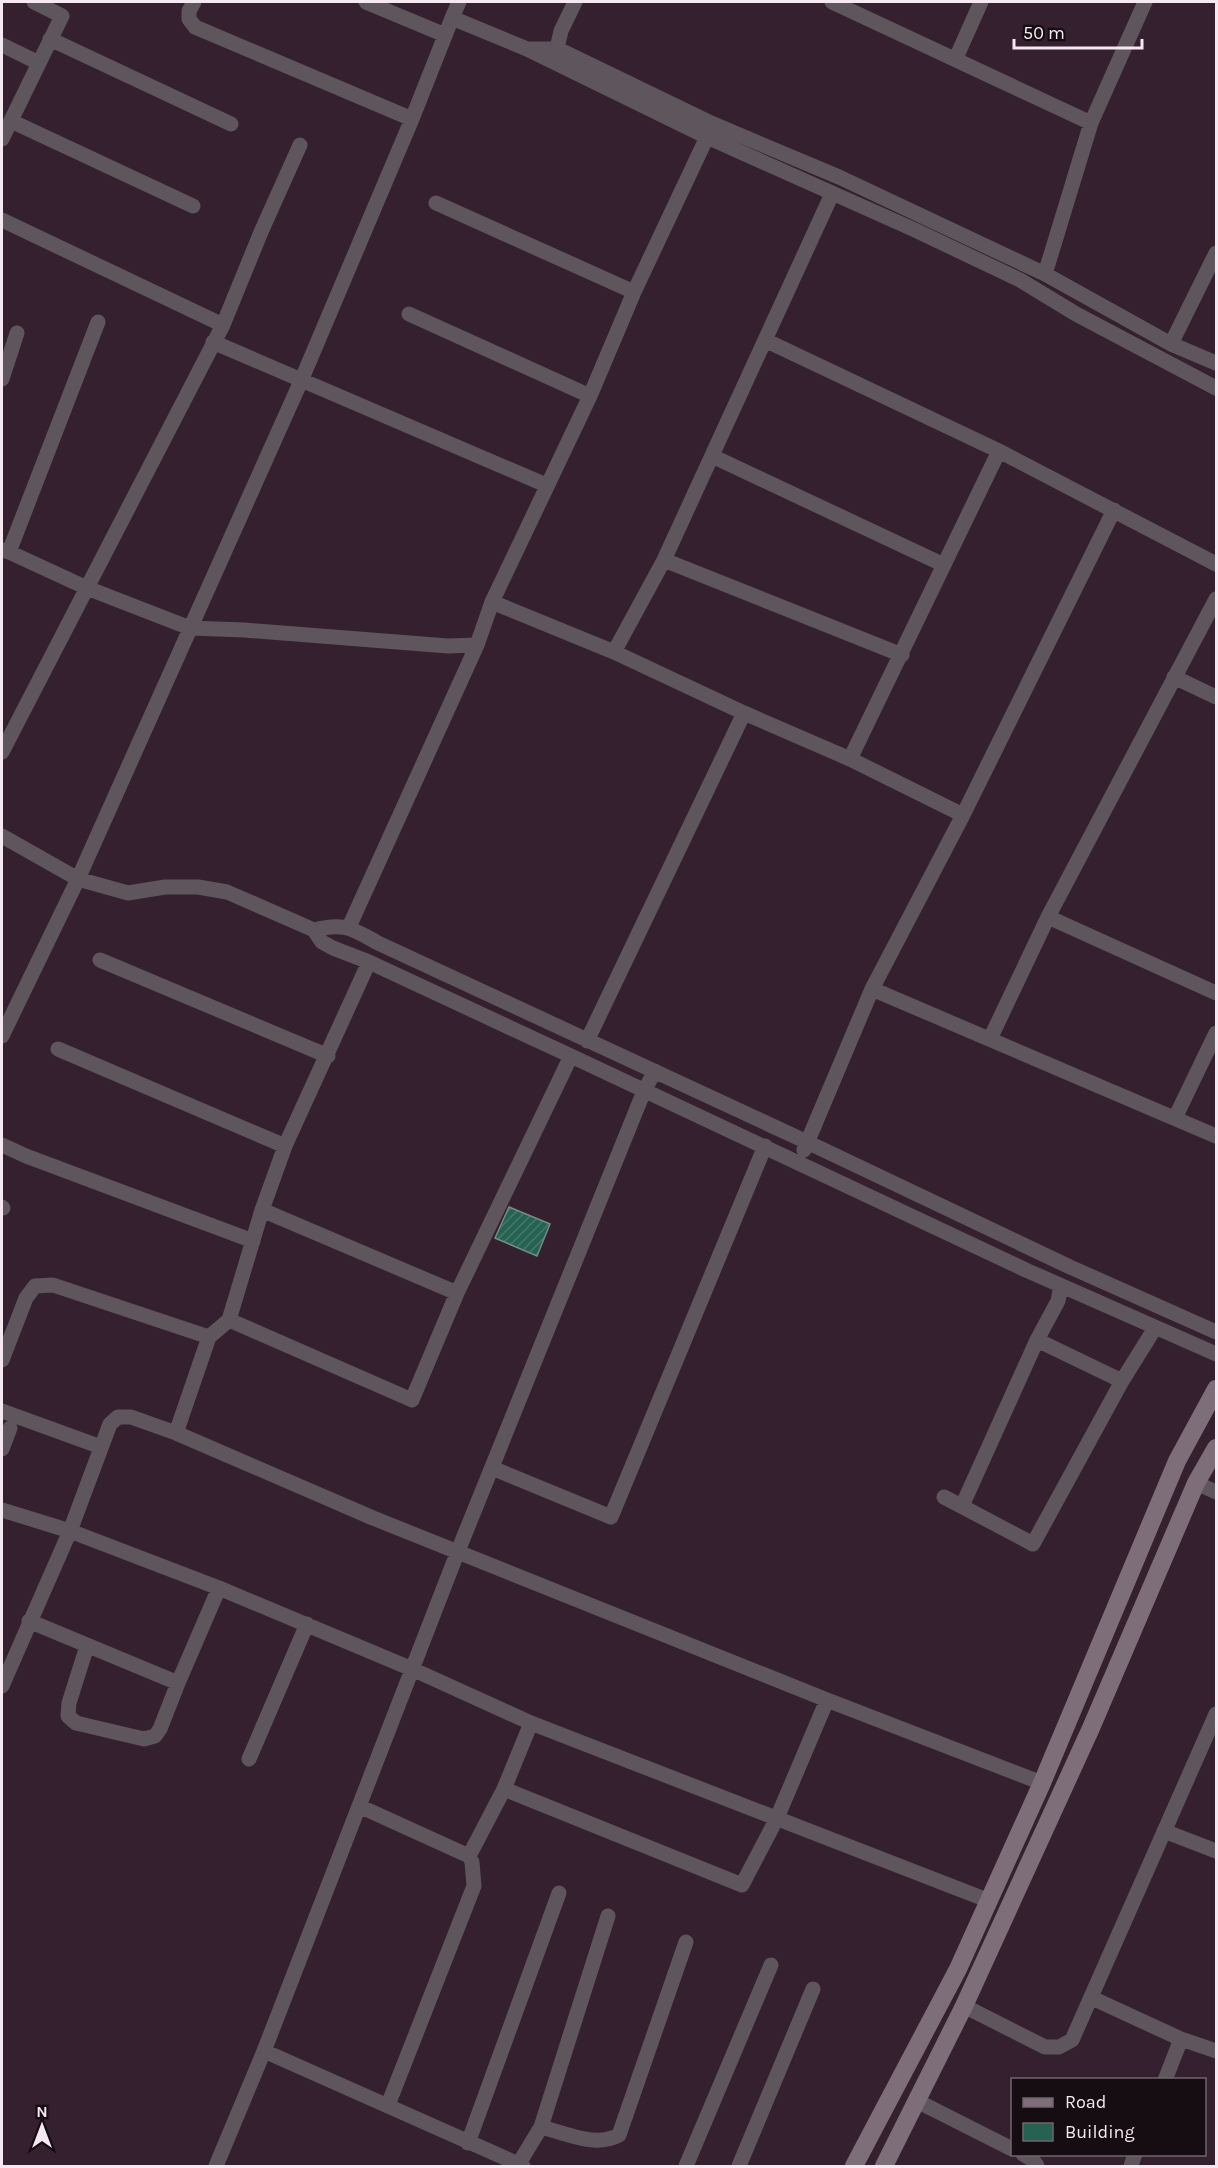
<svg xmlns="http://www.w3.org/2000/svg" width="1218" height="2168" viewBox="0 0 1218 2168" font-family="Karla,sans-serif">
  <defs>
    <pattern id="building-hatch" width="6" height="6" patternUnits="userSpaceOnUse" patternTransform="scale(1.5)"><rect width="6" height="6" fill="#256251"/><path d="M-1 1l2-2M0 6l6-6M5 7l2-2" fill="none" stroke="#45786a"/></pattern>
  </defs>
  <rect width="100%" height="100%" fill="#34202e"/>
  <path fill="url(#building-hatch)" stroke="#708e84" stroke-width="1.5" d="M509,1207L550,1224L537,1256L495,1238Z"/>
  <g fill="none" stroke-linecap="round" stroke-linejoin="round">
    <path stroke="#5f555c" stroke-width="15" d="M194,2L189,11V19L195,27L412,119
      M366,2L445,35
      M832,2L1091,123
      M452,18L459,2
      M50,39L231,124
      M2,45L39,63
      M530,49H558L711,123L839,177L1045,274L1171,344L1216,363
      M555,57L561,31L575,2
      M956,58L981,2
      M11,121L193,206
      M2,139L62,16L34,2
      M436,203L634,292
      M2,220L223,325
      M1045,274L1091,123L1145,2
      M409,314L590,396
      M765,340L999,451L1216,564
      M213,342L546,485
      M1171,344L1216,253
      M2,379L17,333
      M712,456L944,565
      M2,550L9,552L87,588L190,628L244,630L448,646L477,645
      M9,552L98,322
      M664,560L902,655
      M492,602L614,652L744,713L850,759L963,815
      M614,652L664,560L832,194
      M1174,677L1216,697
      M2,752L223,325L261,232L300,145
      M850,759L999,451
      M2,836L78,879L128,893L165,887H198L227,892L314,930L322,942L333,948L369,962L571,1056L1028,1271L1216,1354
      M1048,917L1216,993
      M349,927L477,645L492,602L590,396L634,292L707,137
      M314,930C344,922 353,929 378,943L807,1142L1070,1267L1216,1332
      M100,960L328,1056
      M872,989L1216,1136
      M2,1036L78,879L301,381L412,119L452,18L527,49L707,137L915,230L1020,280L1076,314L1216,388
      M990,1039L1048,917L1216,599
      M587,1041L744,713
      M58,1049L285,1146
      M1175,1118L1216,1033
      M2,1145L26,1156L253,1241
      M804,1150L872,989L963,815L1114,510
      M2,1207L3,1208
      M262,1210L457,1293
      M229,1320L412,1400L457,1293L571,1056
      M1037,1340L1122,1381
      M2,1360L26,1298L35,1286L53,1285L209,1337
      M2,1411L101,1447
      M176,1433L209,1337L229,1320L262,1210L285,1146L369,962
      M2,1449L10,1428
      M492,1468L611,1517L765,1146
      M1196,1483L1216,1492
      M944,1497L1033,1544L1122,1381L1155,1328
      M962,1506L1037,1340L1058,1301L1061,1286
      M2,1510L70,1531L219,1588L412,1669L531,1723L987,1900
      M29,1621L178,1683L219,1588
      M87,1646L69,1703L68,1716L76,1723L144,1739L155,1736L160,1729L178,1683
      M2,1686L70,1531L110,1424L118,1417H131L176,1433L373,1518L827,1700L1042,1783
      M249,1759L307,1624
      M504,1789L742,1885L777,1818L827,1700
      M359,1806L469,1856L472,1862L474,1886L388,2105
      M1164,1831L1216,1851
      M469,1856L504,1789L531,1723
      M1092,1998L1181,2039L1216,2051
      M964,2006L1045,2047H1059L1072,2040L1216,1714
      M264,2051L523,2166
      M1165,2080L1181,2039
      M917,2101L1012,2149
      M541,2127C565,2133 596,2148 619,2135L686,1942
      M468,2143L559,1893
      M1023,2154L1033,2160L1037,2166
      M518,2165L541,2127L608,1916
      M216,2166L264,2051L458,1551L644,1091L655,1071
      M686,2166L771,1965
      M739,2166L813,1989
      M1131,2166L1135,2154"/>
    <path stroke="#7e6e79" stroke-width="18" d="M854,2166L958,1969L1042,1783L1177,1461L1216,1389
      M884,2166L964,2006L1091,1728L1196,1483L1216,1448"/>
  </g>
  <rect width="1218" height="2168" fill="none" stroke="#f6e8f1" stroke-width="6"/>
  <rect x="1011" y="2078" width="195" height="78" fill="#160d13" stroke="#70656c" stroke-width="1.5"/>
  <rect x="1023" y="2098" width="30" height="9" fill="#7e6e79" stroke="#70656c" stroke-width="1.5"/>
  <text x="1065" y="2108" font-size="18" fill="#f6e8f1">Road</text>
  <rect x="1023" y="2123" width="30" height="18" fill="#256251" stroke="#70656c" stroke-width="1.5"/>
  <text x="1065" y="2138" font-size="18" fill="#f6e8f1">Building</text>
  <g transform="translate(42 2126)" stroke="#160d13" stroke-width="4.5" paint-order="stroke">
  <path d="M0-4.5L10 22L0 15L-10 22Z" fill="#f6e8f1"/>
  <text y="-9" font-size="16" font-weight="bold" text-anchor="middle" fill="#f6e8f1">N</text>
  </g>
  <path d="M1014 39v9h128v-9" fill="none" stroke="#f6e8f1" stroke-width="3"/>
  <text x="1023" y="39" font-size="18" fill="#f6e8f1" stroke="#160d13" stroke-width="4.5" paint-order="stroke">50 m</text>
</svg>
